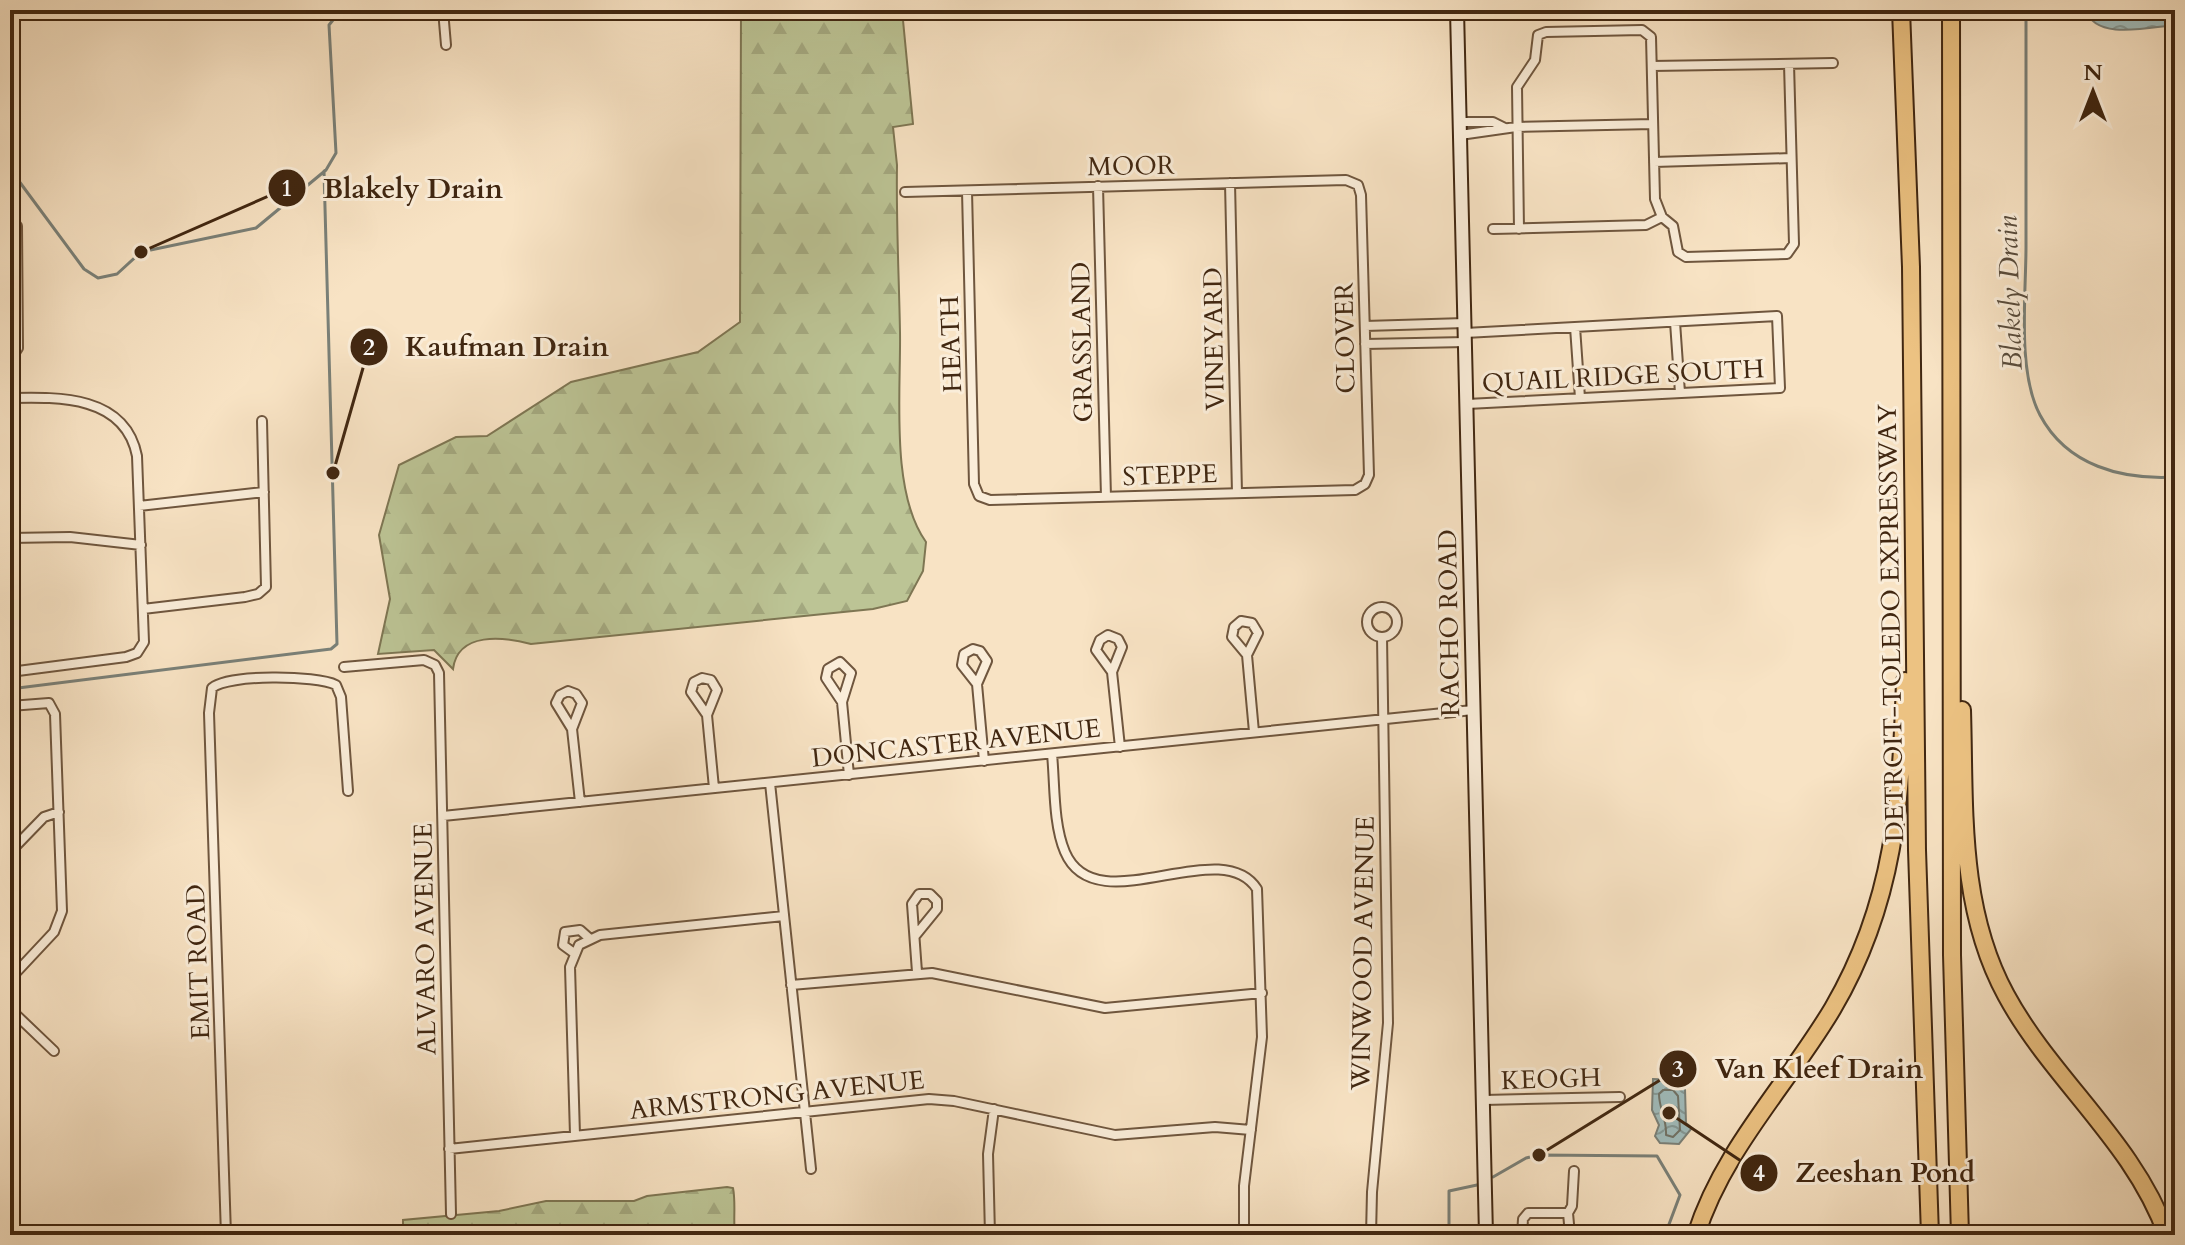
<svg xmlns="http://www.w3.org/2000/svg" width="2185" height="1245" viewBox="0 0 2185 1245" font-family="Cardo,serif">
  <defs>
    <pattern id="forest-firs" width="22" height="20" patternUnits="userSpaceOnUse" patternTransform="scale(2)"><rect width="22" height="20" fill="#bcc495"/><path d="M5 1l3.5 6h-7zM16 11l3.5 6h-7z" fill="#a3a87f"/></pattern>
    <pattern id="water-waves" width="16" height="10" patternUnits="userSpaceOnUse" patternTransform="scale(2)"><rect width="16" height="10" fill="#a0bcbc"/><path d="M0 5q4-4 8 0t8 0" fill="none" stroke="#849997"/></pattern>
  </defs>
  <rect width="100%" height="100%" fill="#f8e3c4"/>
  <filter id="stains"><feTurbulence type="fractalNoise" baseFrequency=".0025" numOctaves="4"/><feColorMatrix values="0 0 0 0 .2 0 0 0 0 .09 0 0 0 0 .02 0 0 0 .5 -.17"/></filter>
  <radialGradient id="worn" r=".72"><stop offset=".6" stop-color="#630" stop-opacity="0"/><stop offset="1" stop-color="#630" stop-opacity=".3"/></radialGradient>
  <path fill="url(#forest-firs)" stroke="#7e7653" stroke-width="2" d="M741,10H902L913,124L893,127L897,165C896,221 899,276 900,332C901,392 890,492 926,542L923,571L907,601L873,609L531,644C504,637 458,631 453,669L434,650L378,654L390,599L379,535L399,465L456,437L487,436L571,382L698,352L740,322Z
    M727,1187L733,1188C736,1203 733,1219 735,1235H403V1220L499,1211L546,1201H634L647,1196Z"/>
  <path fill="url(#water-waves)" stroke="#7a8078" stroke-width="2" d="M2086,10H2175V25C2150,27 2095,41 2086,10Z
    M1653,1079L1676,1080L1685,1089L1686,1123L1692,1128L1679,1144L1660,1143L1655,1136L1659,1125L1652,1110Z"/>
  <g fill="none" stroke-linecap="round" stroke-linejoin="round">
    <path stroke="#707266" stroke-width="2" d="M2094,10L2105,20L2175,18
      M1663,1090H1673L1678,1096L1680,1130L1673,1137L1666,1135C1667,1119 1659,1109 1659,1094Z"/>
    <path stroke="#7a8078" stroke-width="3" d="M2026,10C2026,89 2026,168 2026,247C2026,295 2017,372 2040,415C2067,466 2122,480 2175,477
      M10,169L84,269L98,278L117,274L141,252L256,228L326,170L336,153L329,25L341,10
      M10,689L331,649L337,644L324,171
      M1493,1177L1526,1158L1539,1155L1657,1156L1680,1195L1665,1235
      M1449,1235V1191L1477,1185"/>
    <defs>
      <path id="street" d="M443,10L446,45
        M1652,66L1833,63
        M1460,122H1493L1505,128
        M1460,135L1516,127L1653,124
        M1654,162L1791,158
        M1230,183L1237,493
        M1098,186L1106,497
        M905,192L1346,180L1358,185L1361,195L1369,475L1365,484L1355,490L990,500L979,496L974,484L967,191
        M1493,229L1646,225L1662,217
        M1519,229L1517,87L1535,60L1538,35L1546,32L1642,30L1651,37L1655,199L1662,217L1673,226L1678,252L1686,257L1787,254L1794,244L1789,64
        M1675,322L1680,393
        M1365,326L1465,323
        M1575,327L1580,398
        M1465,333L1777,316L1780,388L1467,404
        M1365,344L1466,342
        M10,360L18,348L17,226
        M10,398C58,397 125,395 137,456L144,642L137,653L126,657L10,672
        M139,506L264,492
        M10,538L70,537L141,545
        M1367 622a15 15 0 1 1 30 0a15 15 0 1 1-30 0Z
        M143,609L245,597L258,594L266,587L262,421
        M10,625L11,671
        M1247,655L1232,637L1234,627L1241,621L1252,623L1258,633L1247,655L1254,732
        M344,667L424,660L435,665L439,673L451,1214
        M1112,672L1122,647L1118,639L1108,635L1100,640L1096,650L1112,672L1120,747
        M977,684L962,665L964,654L973,649L980,651L987,661L977,684L984,761
        M842,702L826,678L828,669L840,662L851,673L842,702L849,775
        M10,706L49,703L55,714L62,911L54,932L10,979
        M707,715L691,692L694,682L702,678L711,680L717,690L707,715L714,788
        M572,729L556,703L560,695L568,691L576,694L582,703L572,729L580,802
        M1052,754C1055,784 1053,824 1065,852C1096,925 1220,832 1257,889L1262,1037L1244,1186V1235
        M770,783L811,1169
        M443,816L1473,710
        M10,852L44,817L59,812
        M915,936L937,909V901L930,894H919L912,904L917,972
        M574,953L563,945L565,932L580,930L589,938
        M791,985L932,973L1105,1008L1262,993
        M10,1009L54,1051
        M1484,1100L1620,1097
        M575,1135L570,967L579,945L600,935L784,916
        M449,1149L929,1099L954,1101L1115,1135L1215,1127L1251,1130
        M1568,1213L1570,1235
        M226,1235L209,713L212,688C228,674 316,675 336,685L341,697L348,791
        M990,1235L988,1154L994,1109
        M1371,1235L1372,1192L1388,1023L1382,637
        M1522,1235L1523,1219L1528,1213H1568L1572,1206L1574,1171"/>
      <path id="secondary" d="M1457,10L1486,1235"/>
      <path id="highway" d="M1901,10L1911,267L1917,850L1930,1235
        M1951,10L1952,955L1960,1235
        M1962,710C1965,806 1958,907 2006,995C2052,1080 2134,1142 2167,1235
        M1696,1235C1723,1149 1788,1084 1833,1008C1895,902 1901,800 1905,681"/>
    </defs>
    <use href="#street" stroke="#6f563e" stroke-width="12"/>
    <use href="#secondary" stroke="#412711" stroke-width="16"/>
    <use href="#highway" stroke="#412711" stroke-width="20"/>
    <use href="#street" stroke="#faedd9" stroke-width="8"/>
    <use href="#secondary" stroke="#faedd9" stroke-width="12"/>
    <use href="#highway" stroke="#ecc282" stroke-width="16"/>
  </g>
  <g text-anchor="middle" dominant-baseline="central" stroke-width="6" stroke-linejoin="round" paint-order="stroke">
    <g font-size="26" fill="#412711" stroke="#faedd9">
      <text transform="translate(1131 166) rotate(-1)">MOOR</text>
      <text transform="translate(1345 338) rotate(-91)">CLOVER</text>
      <text transform="translate(1214 339) rotate(-91)">VINEYARD</text>
      <text transform="translate(1082 342) rotate(-91)">GRASSLAND</text>
      <text transform="translate(951 344) rotate(-92)">HEATH</text>
      <text transform="translate(1623 376) rotate(-3)">QUAIL RIDGE SOUTH</text>
      <text transform="translate(1170 475) rotate(-2)">STEPPE</text>
      <text transform="translate(1449 623) rotate(-91)">RACHO ROAD</text>
      <text transform="translate(1891 623) rotate(-91)">DETROIT-TOLEDO EXPRESSWAY</text>
      <text transform="translate(956 743) rotate(-6)">DONCASTER AVENUE</text>
      <text transform="translate(425 939) rotate(-91)">ALVARO AVENUE</text>
      <text transform="translate(1363 953) rotate(-89)">WINWOOD AVENUE</text>
      <text transform="translate(198 962) rotate(-92)">EMIT ROAD</text>
      <text transform="translate(1551 1079) rotate(-2)">KEOGH</text>
      <text transform="translate(777 1095) rotate(-6)">ARMSTRONG AVENUE</text>
    </g>
    <g font-size="28" font-style="italic" fill="#594c3c" stroke="#faedd9">
      <text transform="translate(2010 293) rotate(-92)">Blakely Drain</text>
    </g>
  </g>
  <path fill="none" stroke="#412711" stroke-width="3" d="M141 252L287 188M333 473L369 347M1539 1155L1678 1069M1669 1113L1759 1173"/>
  <g fill="#412711" stroke="#faedd9" stroke-width="3">
    <circle cx="141" cy="252" r="8"/>
    <circle cx="333" cy="473" r="8"/>
    <circle cx="1539" cy="1155" r="8"/>
    <circle cx="1669" cy="1113" r="8"/>
    <circle cx="287" cy="188" r="20"/>
    <circle cx="369" cy="347" r="20"/>
    <circle cx="1678" cy="1069" r="20"/>
    <circle cx="1759" cy="1173" r="20"/>
  </g>
  <g font-size="24" text-anchor="middle" font-weight="bold" fill="#fff">
    <text x="287" y="196">1</text>
    <text x="369" y="355">2</text>
    <text x="1678" y="1077">3</text>
    <text x="1759" y="1181">4</text>
  </g>
  <g font-size="28" text-anchor="middle" font-weight="bold" fill="#412711" stroke="#faedd9" stroke-width="6" stroke-linejoin="round" paint-order="stroke">
    <text x="413" y="198">Blakely Drain</text>
    <text x="507" y="356">Kaufman Drain</text>
    <text x="1819" y="1078">Van Kleef Drain</text>
    <text x="1885" y="1182">Zeeshan Pond</text>
  </g>
  <rect width="2185" height="1245" fill="none" stroke="#f8e3c4" stroke-width="40"/>
  <rect x="12" y="12" width="2161" height="1221" fill="none" stroke="#412711" stroke-width="4"/>
  <rect x="20" y="20" width="2145" height="1205" fill="none" stroke="#412711" stroke-width="2"/>
  <g transform="translate(2093 92)" stroke="#faedd9" stroke-width="6" paint-order="stroke">
  <path d="M0-6L14 30L0 20L-14 30Z" fill="#412711"/>
  <text y="-12" font-size="22" font-weight="bold" text-anchor="middle" fill="#412711">N</text>
  </g>
  <rect width="100%" height="100%" filter="url(#stains)"/>
  <rect width="100%" height="100%" fill="url(#worn)"/>
</svg>
